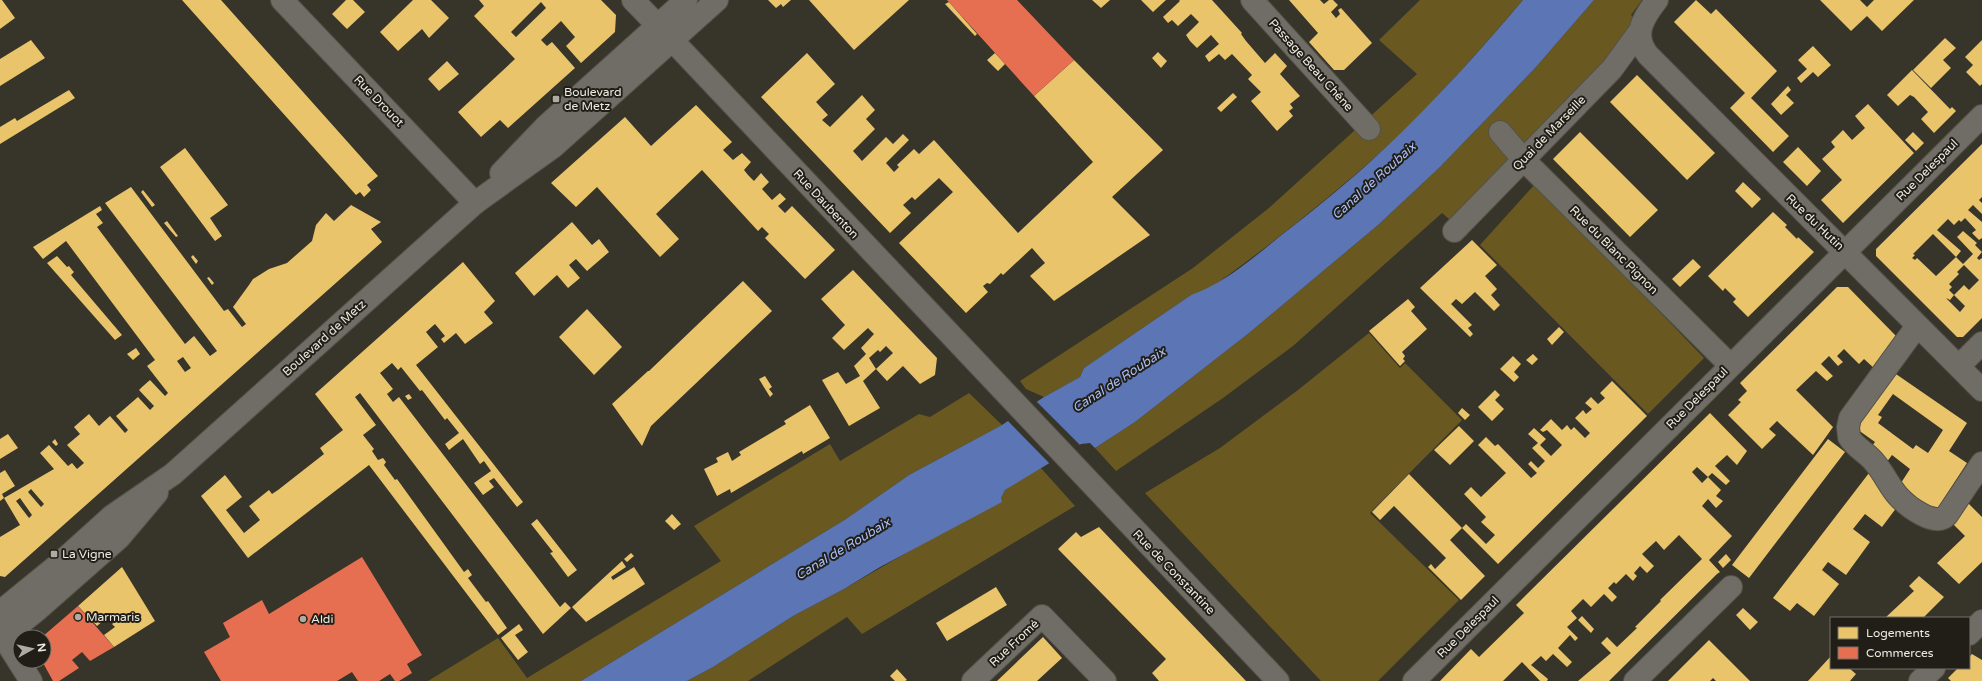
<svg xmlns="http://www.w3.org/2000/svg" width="1982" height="681" viewBox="0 0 1982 681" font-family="'Varela Round',sans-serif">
  <rect width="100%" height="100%" fill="#37342a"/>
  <path fill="#695921" d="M1420,0H1523C1479,51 1432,105 1382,151C1327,200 1269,246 1209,289L1191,295L1084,368L1080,377L1044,397L1026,389L1020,381L1193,268L1269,208L1417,74L1379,40Z
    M1594,0H1642L1631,15L1636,20L1629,39L1455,224L1442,213L1293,346L1223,398L1116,471L1095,448L1135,422L1249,333L1378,225L1440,167L1496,109L1536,67Z
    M1536,183L1704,358L1648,414L1480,245Z
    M1369,333L1400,368L1405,363L1462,420L1370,513L1459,600L1378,681H1321L1145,493L1220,448L1298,390Z
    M969,393L1002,425L909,475L846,519L581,681H428L498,638L527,678L721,561L694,526L830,444L840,461L919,414L930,417Z
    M1040,467L1075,506L862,634L847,617L748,681H687L713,667L793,616L844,589L1001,498L1005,490Z"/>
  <path fill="#5b75b5" d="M1523,0H1594L1536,67L1496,109L1440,167L1378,225L1249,333L1135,422L1095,448L1090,443L1081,444L1005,490L1001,498L1002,502L880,567L844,589L793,616L713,667L687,681H581L846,519L909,475L1002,425L1044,397L1080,377L1084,368L1191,295C1223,284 1252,259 1279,237C1314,210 1350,181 1383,150C1433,103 1479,52 1523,0Z"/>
  <path fill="#37342a" d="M1035,400L1081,446L1051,465L1007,420Z"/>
  <path fill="#e9c46a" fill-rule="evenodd" d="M0,0H2L15,18L0,29Z
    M182,0H221L378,176L367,185L371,190L364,197L360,192L356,195Z
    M346,0H353L365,12L347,29L332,14Z
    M413,0H431L449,18L429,38L422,29L398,51L380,32Z
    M479,0H601L616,15L615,32L581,63L566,46L575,37L561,21L541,40L547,46L552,42L575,68L508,128L500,120L481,137L458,112L515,59L474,16L484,6ZM541,2L546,8L516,37L511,32Z
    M768,0H791L783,7L781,4L776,8Z
    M809,0H909L854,50Z
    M1092,0H1110L1101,8Z
    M1141,0H1166L1153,12Z
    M1179,0H1212L1242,33L1241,34L1246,41L1265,63L1275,53L1287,66L1280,74L1300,96L1290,104L1293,108L1289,111L1293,116L1277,131L1251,101L1261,92L1248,79L1252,75L1232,54L1225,60L1219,54L1209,62L1205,56L1219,44L1211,35L1197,48L1190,41L1186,35L1199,22L1191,14L1178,26L1172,20L1168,23L1163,17L1180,1Z
    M1289,0H1320L1324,4L1329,0H1333L1338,5L1331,12L1336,18L1340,14L1338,10L1341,8L1372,43L1344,70H1334L1309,42L1318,33Z
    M1696,0L1711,14L1716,9L1777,71L1751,98L1789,136L1773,152L1730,108L1745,93L1674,22Z
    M1820,0H1860L1867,7L1874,0H1914L1882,31L1867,16L1851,31Z
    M949,2L977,34L975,36L945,4Z
    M1945,38L1956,48L1943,60L1951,68L1931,88L1913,70Z
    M31,40L45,58L0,86V59Z
    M1982,40V84L1980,86L1966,72L1973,65L1965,57Z
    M1813,46L1831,65L1818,77L1813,72L1801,83L1797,78L1807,69L1798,60Z
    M1158,52L1167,61L1161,68L1152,58Z
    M807,53L835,84L816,102L828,115L822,120L830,127L862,95L875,110L866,119L875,129L853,151L862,161L886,137L893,144L903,134L909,140L886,163L894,172L899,167L897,165L914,149L919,154L934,140L1018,233L1093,162L1034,96L1074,60L1163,150L1112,197L1150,235L1054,301L1030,276L1045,263L1032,248L1003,275L1001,273L990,284L987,283L983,286L988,292L966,313L899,243L953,192L939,178L915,200L912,197L903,205L911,213L890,233L761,97Z
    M995,53L1005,64L998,71L987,60Z
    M447,61L459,74L439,91L428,79Z
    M1912,70L1950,109L1952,107L1956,111L1934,133L1921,119L1928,112L1914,97L1910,95L1898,106L1887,95Z
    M1637,75L1715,153L1687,180L1610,102Z
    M1788,86L1791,90L1786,95L1794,103L1781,115L1771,104Z
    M69,90L75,98L0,144V127L15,118L17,121Z
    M1233,93L1237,97L1221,112L1217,108Z
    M1868,104L1914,153L1843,223L1821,200L1842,180L1822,159L1835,147L1831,142L1843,130L1852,140L1865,128L1855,116Z
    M696,105L732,142L723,150L733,160L742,153L751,162L744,170L748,175L754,181L761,173L769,182L762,189L772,200L780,193L786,199L778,206L785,213L792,206L835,250L805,279L765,238L769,234L762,227L758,231L702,170L656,214L679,239L660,257L597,187L576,207L551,183L625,117L651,146Z
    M1580,132L1658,210L1630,237L1553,159Z
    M1913,132L1924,143L1916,151L1905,140Z
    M1982,144V197L1979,200L1982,203V214L1973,205L1968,210L1982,222V238L1979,240L1972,233L1976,230L1965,218L1961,222L1959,220L1954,225L1948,219L1937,230L1961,251L1956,257L1933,234L1913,254L1915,255L1912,258L1915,260L1917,258L1936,276L1956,257L1963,264L1973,254L1957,237L1963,231L1977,243L1975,245L1982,252L1977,258L1979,260L1982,258V318L1963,337H1957L1876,256V249ZM1964,265L1979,280L1969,290L1964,285L1954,295L1965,306L1960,312L1946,298L1950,300L1954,295L1949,290L1952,287L1949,284L1959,274L1957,272Z
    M1798,147L1821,171L1807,186L1783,162Z
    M185,148L228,205L210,218L222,236L215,241L160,167Z
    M1743,182L1761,199L1752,208L1735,191Z
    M131,187L224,311L228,309L242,327L246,324L233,307L249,285L253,279L269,269L287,263L312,241L316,225L326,213L334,221L351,205L381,222L371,229L382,242L5,577L0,576V537L20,525L4,498L54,469L40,453L49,445L68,466L72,463L77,469L84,463L67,445L80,434L74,427L89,414L99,426L110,416L125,433L128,430L116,416L138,397L150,410L154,406L139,390L142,387L150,380L165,396L168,393L147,366L155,360L66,241L43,259L33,247L100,206L102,210L96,214L103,223L97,227L185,344L194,336L210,356L217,351L105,203ZM183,357L191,368L185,372L177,361ZM31,489L44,504L41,507L28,492ZM20,498L32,515L29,518L16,501Z
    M143,190L155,205L152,207L141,192Z
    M1773,212L1787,225L1785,227L1797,239L1798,237L1814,252L1748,317L1733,302L1736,299L1725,288L1723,291L1708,276Z
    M167,221L178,236L176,237L164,223Z
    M572,222L592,245L599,239L609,252L587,271L576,259L569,265L580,278L568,288L557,275L534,296L515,273Z
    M1472,240L1497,265L1485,276L1497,289L1491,295L1500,305L1494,311L1475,292L1462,304L1456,299L1451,304L1472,325L1468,328L1473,334L1470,337L1420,288Z
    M193,255L198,261L196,264L191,257Z
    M57,256L67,267L69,266L73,271L74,272L71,275L122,335L115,340L47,263Z
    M1693,259L1701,267L1680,287L1672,279Z
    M463,262L495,301L484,312L493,323L465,344L456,333L444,343L441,339L445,336L435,324L426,332L438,347L416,365L523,502L517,507L494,478L489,481L494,487L483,495L474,483L491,471L484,461L480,464L463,439L449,450L445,444L459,433L447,418L445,420L422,390L420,391L401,367L398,370L392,363L380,373L393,389L387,394L393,402L399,397L560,607L565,602L571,608L543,634L360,393L355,397L376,425L363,435L374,449L372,451L378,460L383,458L386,462L384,465L395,480L397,479L464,572L468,569L472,575L468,578L486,602L488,601L507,628L498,635L369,465L248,558L201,496L225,475L242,497L226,510L244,533L260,520L249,506L269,490L272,494L278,490L324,454L320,448L343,430L315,394Z
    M853,270L937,358L935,375L920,384L903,366L887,381L876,369L893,353L886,346L880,352L878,350L869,358L876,369L863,381L880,408L849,426L822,380L838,372L846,384L860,376L854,366L866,354L861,348L874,334L868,328L844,350L832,338L845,325L821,299Z
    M209,277L214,283L212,285L207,278Z
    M743,281L772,311L651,426L642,446L612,404L648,371H649Z
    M1837,287H1848L1897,337L1875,369L1864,359L1859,364L1844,349L1837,356L1843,362L1838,366L1829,356L1821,364L1833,376L1827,381L1816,371L1796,390L1833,427L1813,455L1777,421L1769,429L1776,435L1762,449L1728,415L1741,402L1738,400L1747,391L1740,383Z
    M1408,299L1415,307L1411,311L1427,329L1402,352L1405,356L1403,359L1405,361L1400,366L1369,331Z
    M587,309L622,347L594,375L559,337Z
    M1559,327L1564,332L1552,345L1547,339Z
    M136,348L140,354L133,360L127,354Z
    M1533,354L1538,359L1532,365L1526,360Z
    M1513,356L1521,364L1514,372L1519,377L1514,382L1500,369Z
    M1893,372L1967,423L1949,451L1967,463L1934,514L1899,486L1910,469L1892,455L1886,463L1869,450L1875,442L1854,427ZM1893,394L1943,430L1928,453L1916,445L1913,449L1878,423L1882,417L1878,415Z
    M765,376L772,387L769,389L773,394L770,397L759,379Z
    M1612,381L1647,416L1498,564L1462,528L1466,524L1486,544L1495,535L1481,522L1486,517L1464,494L1471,487L1481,497L1506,473L1478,445L1486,437L1495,446L1498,444L1531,478L1537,473L1528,464L1531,461L1538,468L1545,461L1532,448L1538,443L1528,434L1534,428L1546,439L1540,445L1551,456L1562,445L1547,430L1543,432L1540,430L1551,419L1562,430L1567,425L1571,430L1574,427L1585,438L1590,433L1575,418L1583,410L1586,414L1592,409L1585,403L1591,397L1598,404L1605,398L1600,393Z
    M1495,390L1500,395L1495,400L1504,409L1492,421L1478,407Z
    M409,394L412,398L408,400L405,396Z
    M810,405L830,438L803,454L802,451L731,493L730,489L717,496L704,469L718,462L716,458L728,452L732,461L741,455L739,452L786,424L784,421Z
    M1462,408L1470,415L1465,420L1458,413Z
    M1710,413L1747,451L1737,465L1727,455L1715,466L1730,481L1726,485L1712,473L1708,477L1697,467L1692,472L1702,483L1708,477L1721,490L1716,496L1723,501L1716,508L1708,499L1702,506L1732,536L1709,560L1720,572L1717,574L1609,681H1578L1611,653L1601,643L1607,637L1617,647L1637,628L1635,627L1661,601L1660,600L1702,559L1679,535L1664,550L1656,541L1642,554L1654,566L1647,573L1640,566L1634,573L1637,576L1633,581L1626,574L1616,584L1614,582L1608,588L1617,597L1612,602L1604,594L1591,607L1583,599L1571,611L1577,618L1567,627L1578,638L1575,641L1570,635L1558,648L1572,662L1567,667L1553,654L1546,661L1541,656L1531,665L1548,679L1547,681H1540L1522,662L1503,681H1440L1471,649L1479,657L1524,613L1516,605Z
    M1459,426L1474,441L1450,465L1434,450Z
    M8,434L18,448L0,459V439Z
    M55,439L58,444L56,446L52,442Z
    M1828,439L1845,452L1749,578L1732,565Z
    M5,470L15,486L2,494L4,498L0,501V473Z
    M1869,473L1886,486L1900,503L1882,527L1865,514L1853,529L1870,542L1846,575L1828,562L1822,570L1839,584L1814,616L1797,603L1790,611L1773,598Z
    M1409,474L1462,528L1450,540L1485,576L1461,600L1428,567L1431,564L1435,569L1446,558L1394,506L1380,520L1372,512Z
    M1963,498L1982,517V562L1959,584L1937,563L1965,536L1949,520Z
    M672,514L681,524L674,530L665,521Z
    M537,519L577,570L568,577L550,553L553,552L531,524Z
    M1099,527L1246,681H1159L1152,673L1166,659L1058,549L1076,532L1081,537Z
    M631,553L634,556L627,562L624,559Z
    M1726,554L1731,560L1723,568L1718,562Z
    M622,561L626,567L611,577L613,580L634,567L645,584L586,622L572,607Z
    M122,567L155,621L114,647L104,635L115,627L112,624L116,621L110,615L97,626L78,606Z
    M1919,576L1944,597L1923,618H1885L1914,591L1909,586Z
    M996,587L1007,605L947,641L936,623Z
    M1743,608L1758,622L1750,630L1736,615Z
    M1582,616L1594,629L1591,633L1578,620Z
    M519,624L523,630L515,635L528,652L518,660L501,638Z
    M1043,637L1062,658L1037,681H997Z
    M1709,640L1750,681H1716L1713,678L1710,681H1668Z
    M1972,654L1982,660V681H1951L1948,678L1958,668H1969V657Z
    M1831,656V668H1849L1856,674L1850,681H1808Z
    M897,669L907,680L905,681H895L890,676Z"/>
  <path fill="#e76f51" d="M947,0H1017L1074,60L1034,96Z
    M362,557L422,655L407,664L412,673L399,681H395L390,674L379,681H358L352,672L337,681H221L204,652L230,637L223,623L262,600L269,614Z
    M78,606L114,647L90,661L82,652L72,660L79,668L59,681H53L42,661H44V637H42Z"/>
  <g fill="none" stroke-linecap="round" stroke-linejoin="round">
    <defs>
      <path id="street" d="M282,0L475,203
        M1252,0L1369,129
        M1657,0C1643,18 1632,35 1648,55L1982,390
        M672,40L1278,681
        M1500,132L1523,159L1730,365
        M1454,231L1612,69L1639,32
        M1917,326L1850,418L1848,427L1849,437C1855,448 1868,453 1875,463C1884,473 1889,486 1898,496C1907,506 1935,528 1947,515L1982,463
        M1959,366L1982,343
        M0,632L31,681
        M1969,634L1982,621
        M973,681L1042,616L1105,681
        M1414,681L1982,116
        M1635,681L1731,587
        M1920,681L1934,668"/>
      <path id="secondary" d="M633,0L667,35
        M501,173L545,127L686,0
        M0,612L60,563L112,516L173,474L475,203L553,147L717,0
        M0,640L36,611L119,538L157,493"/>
    </defs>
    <use href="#street" stroke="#545149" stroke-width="24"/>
    <use href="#secondary" stroke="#545149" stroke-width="24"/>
    <use href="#street" stroke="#706d66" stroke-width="22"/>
    <use href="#secondary" stroke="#706d66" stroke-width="22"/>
  </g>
  <g fill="#aeaba0" stroke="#211e17" stroke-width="1.5">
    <rect x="552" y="95" width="8" height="8" rx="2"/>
    <rect x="50" y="550" width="8" height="8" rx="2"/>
    <circle cx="78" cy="617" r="4"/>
    <circle cx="303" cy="619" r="4"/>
  </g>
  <g text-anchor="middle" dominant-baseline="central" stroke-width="4" stroke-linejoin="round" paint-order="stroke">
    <g font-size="12" fill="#eeebe0" stroke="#211e17">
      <text transform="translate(1311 65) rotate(48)">Passage Beau Chêne</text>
      <text transform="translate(379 101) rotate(46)">Rue Drouot</text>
      <text transform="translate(1549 133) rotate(-46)">Quai de Marseille</text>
      <text transform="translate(1927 170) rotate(-45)">Rue Delespaul</text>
      <text transform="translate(826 204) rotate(47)">Rue Daubenton</text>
      <text transform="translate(1815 222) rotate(44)">Rue du Hutin</text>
      <text transform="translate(1614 250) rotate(45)">Rue du Blanc Pignon</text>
      <text transform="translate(324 338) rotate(-42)">Boulevard de Metz</text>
      <text transform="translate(1697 398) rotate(-45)">Rue Delespaul</text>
      <text transform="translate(1174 572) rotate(46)">Rue de Constantine</text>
      <text transform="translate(1468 627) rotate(-45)">Rue Delespaul</text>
      <text transform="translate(1014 643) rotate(-43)">Rue Fromé</text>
    </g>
    <g font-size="12" fill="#eeebe0" stroke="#211e17" text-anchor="start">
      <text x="564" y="92">Boulevard<tspan x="564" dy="14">de Metz</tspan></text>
      <text x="62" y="554">La Vigne</text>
      <text x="86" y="617">Marmaris</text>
      <text x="311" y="619">Aldi</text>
    </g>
    <g font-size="13" font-style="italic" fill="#a7bff9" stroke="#211e17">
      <text transform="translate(1374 181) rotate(-42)">Canal de Roubaix</text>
      <text transform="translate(1119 380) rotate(-33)">Canal de Roubaix</text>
      <text transform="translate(843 549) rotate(-31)">Canal de Roubaix</text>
    </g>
  </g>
  <rect x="1830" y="617" width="140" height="52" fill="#211e17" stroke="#737067"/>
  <rect x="1838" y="627" width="20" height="12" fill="#e9c46a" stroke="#737067"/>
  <text x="1866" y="637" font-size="12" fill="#eeebe0">Logements</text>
  <rect x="1838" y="647" width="20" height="12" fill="#e76f51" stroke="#737067"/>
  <text x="1866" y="657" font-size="12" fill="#eeebe0">Commerces</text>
  <g transform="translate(32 649) rotate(82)"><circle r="19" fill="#211e17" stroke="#737067"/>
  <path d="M0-3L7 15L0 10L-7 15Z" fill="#aeaba0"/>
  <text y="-6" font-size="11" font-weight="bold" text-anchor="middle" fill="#eeebe0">N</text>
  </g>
</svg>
